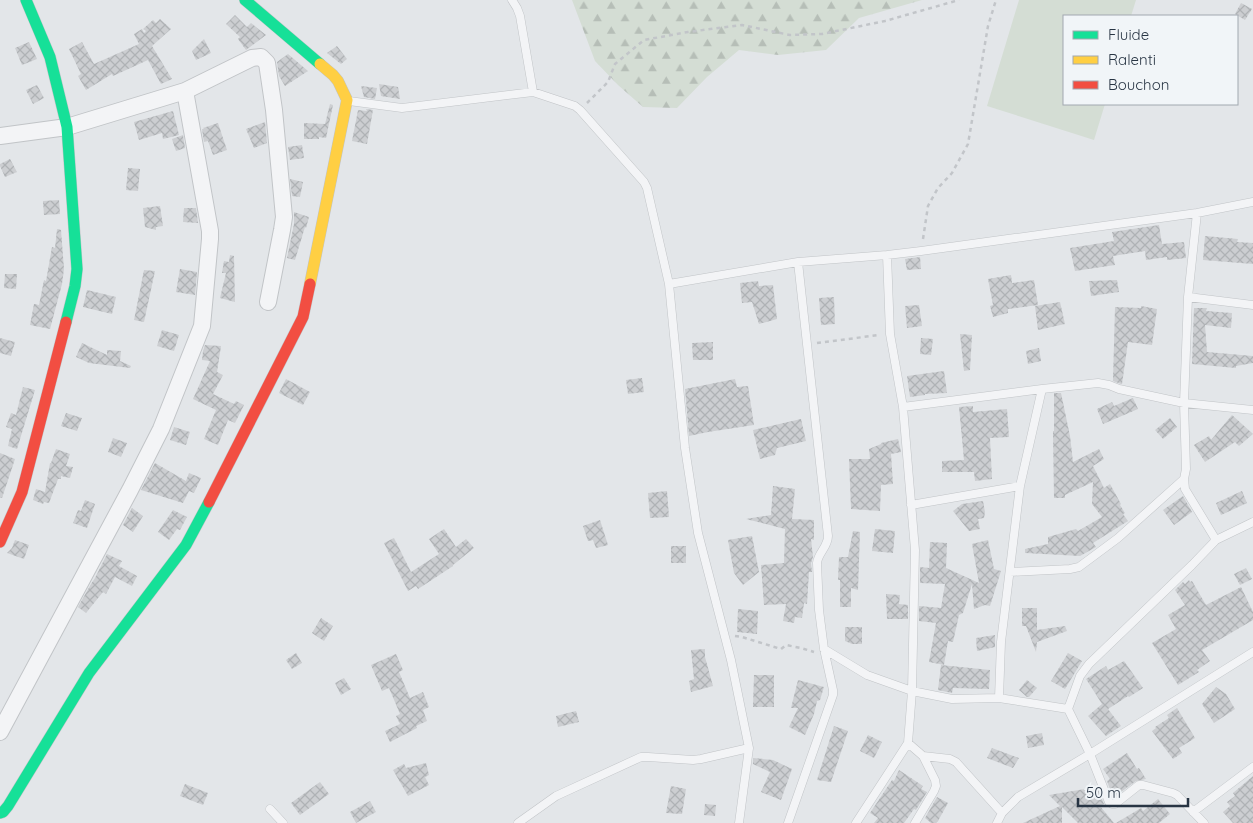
<svg xmlns="http://www.w3.org/2000/svg" width="1253" height="823" viewBox="0 0 1253 823" font-family="Quicksand,sans-serif">
  <defs>
    <pattern id="forest-firs" width="22" height="20" patternUnits="userSpaceOnUse" patternTransform="scale(1.25)"><rect width="22" height="20" fill="#d4ddd4"/><path d="M5 1l3.5 6h-7zM16 11l3.5 6h-7z" fill="#b6beb7"/></pattern>
    <pattern id="building-cross-hatch" width="8" height="8" patternUnits="userSpaceOnUse" patternTransform="scale(1.25)"><rect width="8" height="8" fill="#ccced1"/><path d="M0 0l8 8M0 8l8-8" fill="none" stroke="#afb2b5"/></pattern>
  </defs>
  <rect width="100%" height="100%" fill="#e3e6e9"/>
  <path fill="url(#forest-firs)" d="M572,0H922L859,18L826,50L778,55L739,50L707,77L677,108L643,107L618,85L595,61Z"/>
  <path fill="#d4ddd4" d="M1019,0H1136L1131,16H1064V104H1105L1094,140L987,106Z"/>
  <path fill="url(#building-cross-hatch)" d="M1241,3L1252,9L1245,20L1235,14Z
    M235,15L247,27L251,23L266,35L246,50L238,39L240,37L226,24Z
    M160,19L171,29L152,46L172,79L161,84L148,60L113,76L112,74L86,90L78,76L81,74L69,49L82,42L94,64L139,44L134,34L142,29L144,33L146,31L143,29L153,20L156,23Z
    M204,39L211,53L196,60L192,51Z
    M29,42L37,59L22,65L15,48Z
    M337,46L347,59L341,64L327,53Z
    M288,54L308,71L285,86L279,76L277,62Z
    M379,84L398,87L400,99L381,96Z
    M37,85L44,98L33,104L26,90Z
    M361,86L377,88L375,99L364,97Z
    M330,104L333,105L326,138L319,137V139H304V123L325,124Z
    M366,109L373,110L367,144L352,141L358,110L367,111Z
    M173,111L179,135L163,139L162,133L139,140L134,122Z
    M265,122L267,143L254,148L246,129Z
    M218,123L227,150L213,155L208,141L204,142L202,129H204L203,128Z
    M183,135L185,148L176,151L172,139Z
    M302,145L304,158L290,160L288,147Z
    M10,159L17,172L5,177L0,166V164Z
    M128,168L140,169L138,191L126,190Z
    M290,179L303,182L300,197L292,196Z
    M59,200L60,214L44,215L43,201Z
    M160,206L163,226L156,227V230L145,227L143,208Z
    M184,208H196L198,223L183,222Z
    M294,212L309,217L306,228L305,227L295,260L287,258L294,224Z
    M1159,225L1162,244L1184,242L1186,258L1167,260V257L1146,260L1145,251L1113,256L1115,265L1075,271L1070,248L1114,241L1112,232Z
    M57,229L61,230L64,269L62,284L50,329L30,325L34,304L39,305L44,280L46,281L52,247L55,248Z
    M1205,236L1238,239L1237,242L1253,243V264L1203,260Z
    M230,255L234,256L235,302L220,298L226,273H222L224,261L229,262Z
    M920,257L921,269L907,270L905,259Z
    M180,269L197,272L195,295L176,292Z
    M144,270L155,271L144,322L134,320Z
    M5,274H17L16,289L4,288Z
    M1011,275L1012,283L1034,280L1038,305L1008,309V313L993,317L990,306L993,305L988,279Z
    M1117,280L1119,292L1091,296L1089,281Z
    M758,281L759,286L773,285L777,319L759,324L752,302L742,303L740,283Z
    M87,290L116,297L112,314L83,307Z
    M834,297L835,324L821,325L819,298Z
    M1060,302L1065,324L1038,330L1035,306Z
    M919,305L922,326L907,328L905,306Z
    M1141,306L1157,309L1152,345L1128,342L1122,384H1121L1113,381L1115,307L1141,308Z
    M1194,308H1207L1206,311L1232,313L1231,328L1205,325L1207,352L1253,356V363L1236,366V368L1192,364Z
    M162,330L179,335L174,351L157,346Z
    M960,334L972,335L970,370L964,371Z
    M0,338L15,342L11,356L0,353Z
    M921,338L933,339L931,355L920,354Z
    M713,342V360H693L692,343Z
    M82,343L107,355V350L121,351L120,361L131,366L130,368L89,363L76,357Z
    M205,345L221,346L217,372L223,375L213,394L234,404L236,401L244,405L235,423L228,420L218,445L204,439L216,410L193,399L210,361L202,360L203,351Z
    M1039,348L1041,361L1028,364L1026,351Z
    M944,371L947,393L925,394V395L910,397L907,376Z
    M642,378L644,392L628,394L626,380Z
    M286,379L310,392L303,405L279,393Z
    M735,379L737,387L748,386L754,425L708,432L689,436L685,389Z
    M23,387L35,390L17,449L8,446L12,429L6,427L11,413L16,415Z
    M1054,393H1061L1070,436L1073,462L1099,449L1104,459L1093,466L1104,488L1110,484L1121,504L1120,505L1125,513L1123,514L1128,521L1093,543L1096,547L1080,556L1025,553V549L1048,544V537L1076,529L1078,531L1102,517L1092,504L1093,482L1065,495V498H1054L1053,431H1054Z
    M1133,398L1138,409L1103,424L1097,409L1112,402L1114,406Z
    M973,406V412L1007,409L1009,437L990,438L992,479L975,481L974,472H942V461L964,460L959,407Z
    M66,413L82,418L77,431L61,426Z
    M1232,415L1253,434L1239,446L1235,442L1205,462L1194,445L1209,436L1211,440Z
    M1170,418L1177,427L1163,439L1155,430Z
    M801,419L806,441L777,448L775,455L760,459L753,430Z
    M174,427L190,432L186,445L170,440Z
    M113,438L127,443L121,457L108,452Z
    M898,439L901,452L891,454L893,484L881,485L880,511L851,509L849,459H870L869,449L881,444V443Z
    M56,449L70,454L66,466L73,467L70,478L61,476V479H58L49,503L44,502L43,504L33,500L36,489L45,492L50,463H51Z
    M0,453L15,459L2,498H0Z
    M155,463L186,481L189,473L201,478L194,493L189,491L183,503L141,490Z
    M773,486L795,489L792,519L814,520V540L811,539L813,557L811,563L812,572H809L807,604L804,603L802,618L795,617L794,623L783,621L786,604L764,605L761,565L784,563L785,529L746,519L771,515Z
    M667,491L669,517L650,518L648,493Z
    M1242,491L1247,503L1221,515L1216,503Z
    M1183,496L1192,512L1174,525L1163,510Z
    M85,500L95,504L87,528L73,523L78,510L81,511Z
    M983,501L985,512L984,518L978,519L980,529L969,531L953,511L962,504Z
    M132,508L143,516L133,532L123,525Z
    M173,510L187,517L180,530L177,529L169,540L158,532Z
    M600,520L608,545L596,548L593,540L588,541L583,526Z
    M444,529L456,547L466,539L474,548L453,565V566L418,589L416,586L408,591L384,543L394,538L411,572L439,554L429,539Z
    M875,529L895,531L893,553L872,551Z
    M853,531L860,532L858,590L851,588V607H840V580H838L839,557H848Z
    M752,536L759,572L743,585L734,573L728,540Z
    M15,540L29,545L24,559L7,553L12,548Z
    M988,540L994,569L1001,571L990,606L985,605L974,609L972,584L963,613L959,615L953,642L948,641L944,665L929,662L936,623L919,621V606L941,608L945,584L920,583V567L929,568L930,542L947,543L946,568L979,583L972,544Z
    M671,546H686V563H671Z
    M107,554L122,561L119,566L137,576L132,586L115,577L106,594L103,592L86,613L78,607L91,584L95,578Z
    M1246,568L1252,579L1240,585L1234,574Z
    M1189,580L1190,582L1192,581L1206,605L1241,587L1253,612V620L1202,650L1210,661L1197,670L1199,672L1178,685L1152,643L1176,629L1168,615L1185,605L1175,590L1183,582L1185,584Z
    M886,594L900,595L899,604L908,605V619H887Z
    M1022,608H1037V630L1065,626L1067,631L1037,642L1036,652L1026,626H1022Z
    M738,609L758,611L757,634L737,632Z
    M321,618L333,626L324,641L312,633Z
    M845,627H862V644H852L845,641Z
    M995,635V647L977,651L976,638Z
    M705,649V657L713,686L691,692L689,681L694,679L691,650Z
    M296,653L302,663L292,669L286,660Z
    M1068,653L1082,661L1065,689L1051,681Z
    M396,654L403,670L399,672L410,698L423,692L429,707L423,710L427,721L416,726L417,728L390,742L385,731L400,724L396,716L400,714L389,688L382,691L371,665Z
    M1124,661L1143,688L1129,697L1128,696L1108,709L1121,726L1106,736L1088,716L1102,704L1086,679L1106,666L1108,670Z
    M941,665L990,670L989,689L953,688L952,693L938,690Z
    M754,675H774V707H753Z
    M344,678L351,689L341,695L335,683Z
    M798,680L824,687L820,700L817,701L814,714L805,735L789,727L798,708H791Z
    M1027,680L1037,688L1029,697H1027L1019,690Z
    M1216,687L1226,694L1235,709L1214,723L1202,704Z
    M1177,708L1195,738L1179,748L1182,753L1173,759L1152,731L1156,728L1155,727L1169,718L1167,715Z
    M576,711L579,722L558,727L556,716Z
    M834,726L848,731L831,782L817,780Z
    M1042,733L1044,745L1028,748L1026,736Z
    M868,735L882,742L874,758L860,751Z
    M992,748L1019,758L1013,768L987,758Z
    M1127,753L1137,769L1139,768L1146,779L1136,781L1113,798L1107,781L1110,779L1103,769Z
    M753,758L773,760L792,769L781,800L761,792L770,772L753,764Z
    M426,763L429,775L425,777L429,785L408,796L393,770L404,764L406,768Z
    M899,770L923,786L921,789L927,792L916,810L914,809L904,823H874L878,818L870,813L892,780L894,781Z
    M1253,776V823H1233L1223,812L1230,806L1227,802L1235,796L1233,793Z
    M320,782L329,794L300,815L291,803Z
    M185,784L208,793L203,805L180,796Z
    M671,786L686,789L682,814L666,813Z
    M1097,787L1104,804L1100,806L1114,823H1078L1062,807V823H1023L1060,806L1049,795Z
    M937,797L948,803L938,821L936,823H931L925,818Z
    M1158,799L1170,814L1159,823H1116L1141,808L1143,811Z
    M370,801L376,812L356,823L350,812Z
    M705,804L716,805L715,816L704,815Z"/>
  <g fill="none" stroke-linecap="round" stroke-linejoin="round">
    <defs>
      <path id="lane" d="M512,0L517,8L520,16L533,92
        M349,101L402,108L533,92L575,106L580,110L644,182L647,188L669,284L798,262L887,255L921,251L1197,213L1253,202
        M1197,213L1188,297L1184,403L1186,469L1184,479L1185,489L1216,540
        M669,284L685,448L698,533L731,660L749,748L739,823
        M1188,297L1253,305
        M903,407L1042,389L1098,383L1109,385L1119,389L1184,403L1253,410
        M911,505L1020,486
        M1010,572L1070,569L1079,567L1118,538L1184,479
        M824,649L867,675L912,691L952,699L999,698L1068,709L1090,754L1109,802L1112,804H1115L1139,785H1143L1173,793L1177,795L1204,823
        M999,698L1001,642L1020,486L1042,389
        M1068,709L1080,676L1089,664L1192,565L1216,540L1253,522
        M908,743L923,756L935,780L936,786L934,791L915,823
        M923,756L950,759L956,762L1002,813
        M270,809L283,823
        M1193,812L1253,767
        M518,823L556,796L641,757H648L693,760L701,759L749,748
        M788,823L833,695V690L824,649L819,610L817,563C818,553 828,547 828,536L798,262
        M856,823L908,743L912,691L915,550L903,407L890,334L887,255
        M997,823L1002,813L1018,797L1090,754L1253,652"/>
      <path id="street" d="M0,136L67,127L185,91L252,58L261,57L267,63L274,110L284,217L282,230L268,302
        M0,732L130,490L161,429L202,326L210,239V231L185,91"/>
      <path id="fast" d="M26,0L50,57L67,127L77,269L75,286L66,322
        M245,0L320,64
        M0,813L3,812L8,806L89,673L186,545L209,502"/>
      <path id="slow" d="M310,284L347,100L338,81L333,75L320,64"/>
      <path id="jam" d="M209,502L303,317L310,284
        M0,542L22,492L66,322"/>
    </defs>
    <use href="#lane" stroke="#c1c4c7" stroke-width="9"/>
    <use href="#street" stroke="#c1c4c7" stroke-width="18"/>
    <use href="#fast" stroke="#c1c4c7" stroke-width="12"/>
    <use href="#slow" stroke="#c1c4c7" stroke-width="12"/>
    <use href="#jam" stroke="#c1c4c7" stroke-width="12"/>
    <path stroke="#c2c5c9" stroke-width="2.5" stroke-dasharray="4 4" stroke-linecap="butt" d="M587,103L608,82L615,64L644,40L688,32L742,25L790,35L822,34L885,21L959,0
      M923,239L928,206L938,188L952,173L968,144L988,26L996,0
      M817,343L879,335
      M735,636L742,637L781,649L786,645L801,648L814,652"/>
    <use href="#lane" stroke="#f3f4f6" stroke-width="8"/>
    <use href="#street" stroke="#f3f4f6" stroke-width="16"/>
    <use href="#fast" stroke="#16e098" stroke-width="11"/>
    <use href="#slow" stroke="#ffcf43" stroke-width="11"/>
    <use href="#jam" stroke="#f24e42" stroke-width="11"/>
  </g>
  <rect x="1063" y="15" width="175" height="90" fill="#f1f5f8" stroke="#a1a8b0"/>
  <rect x="1073" y="31" width="25" height="8" fill="#16e098" stroke="#a1a8b0"/>
  <text x="1108" y="40" font-size="15" fill="#283544">Fluide</text>
  <rect x="1073" y="56" width="25" height="8" fill="#ffcf43" stroke="#a1a8b0"/>
  <text x="1108" y="65" font-size="15" fill="#283544">Ralenti</text>
  <rect x="1073" y="81" width="25" height="8" fill="#f24e42" stroke="#a1a8b0"/>
  <text x="1108" y="90" font-size="15" fill="#283544">Bouchon</text>
  <path d="M1078 798v8h110v-8" fill="none" stroke="#283544" stroke-width="2.5"/>
  <text x="1086" y="798" font-size="15" fill="#283544" stroke="#f1f5f8" stroke-width="4" paint-order="stroke">50 m</text>
</svg>
